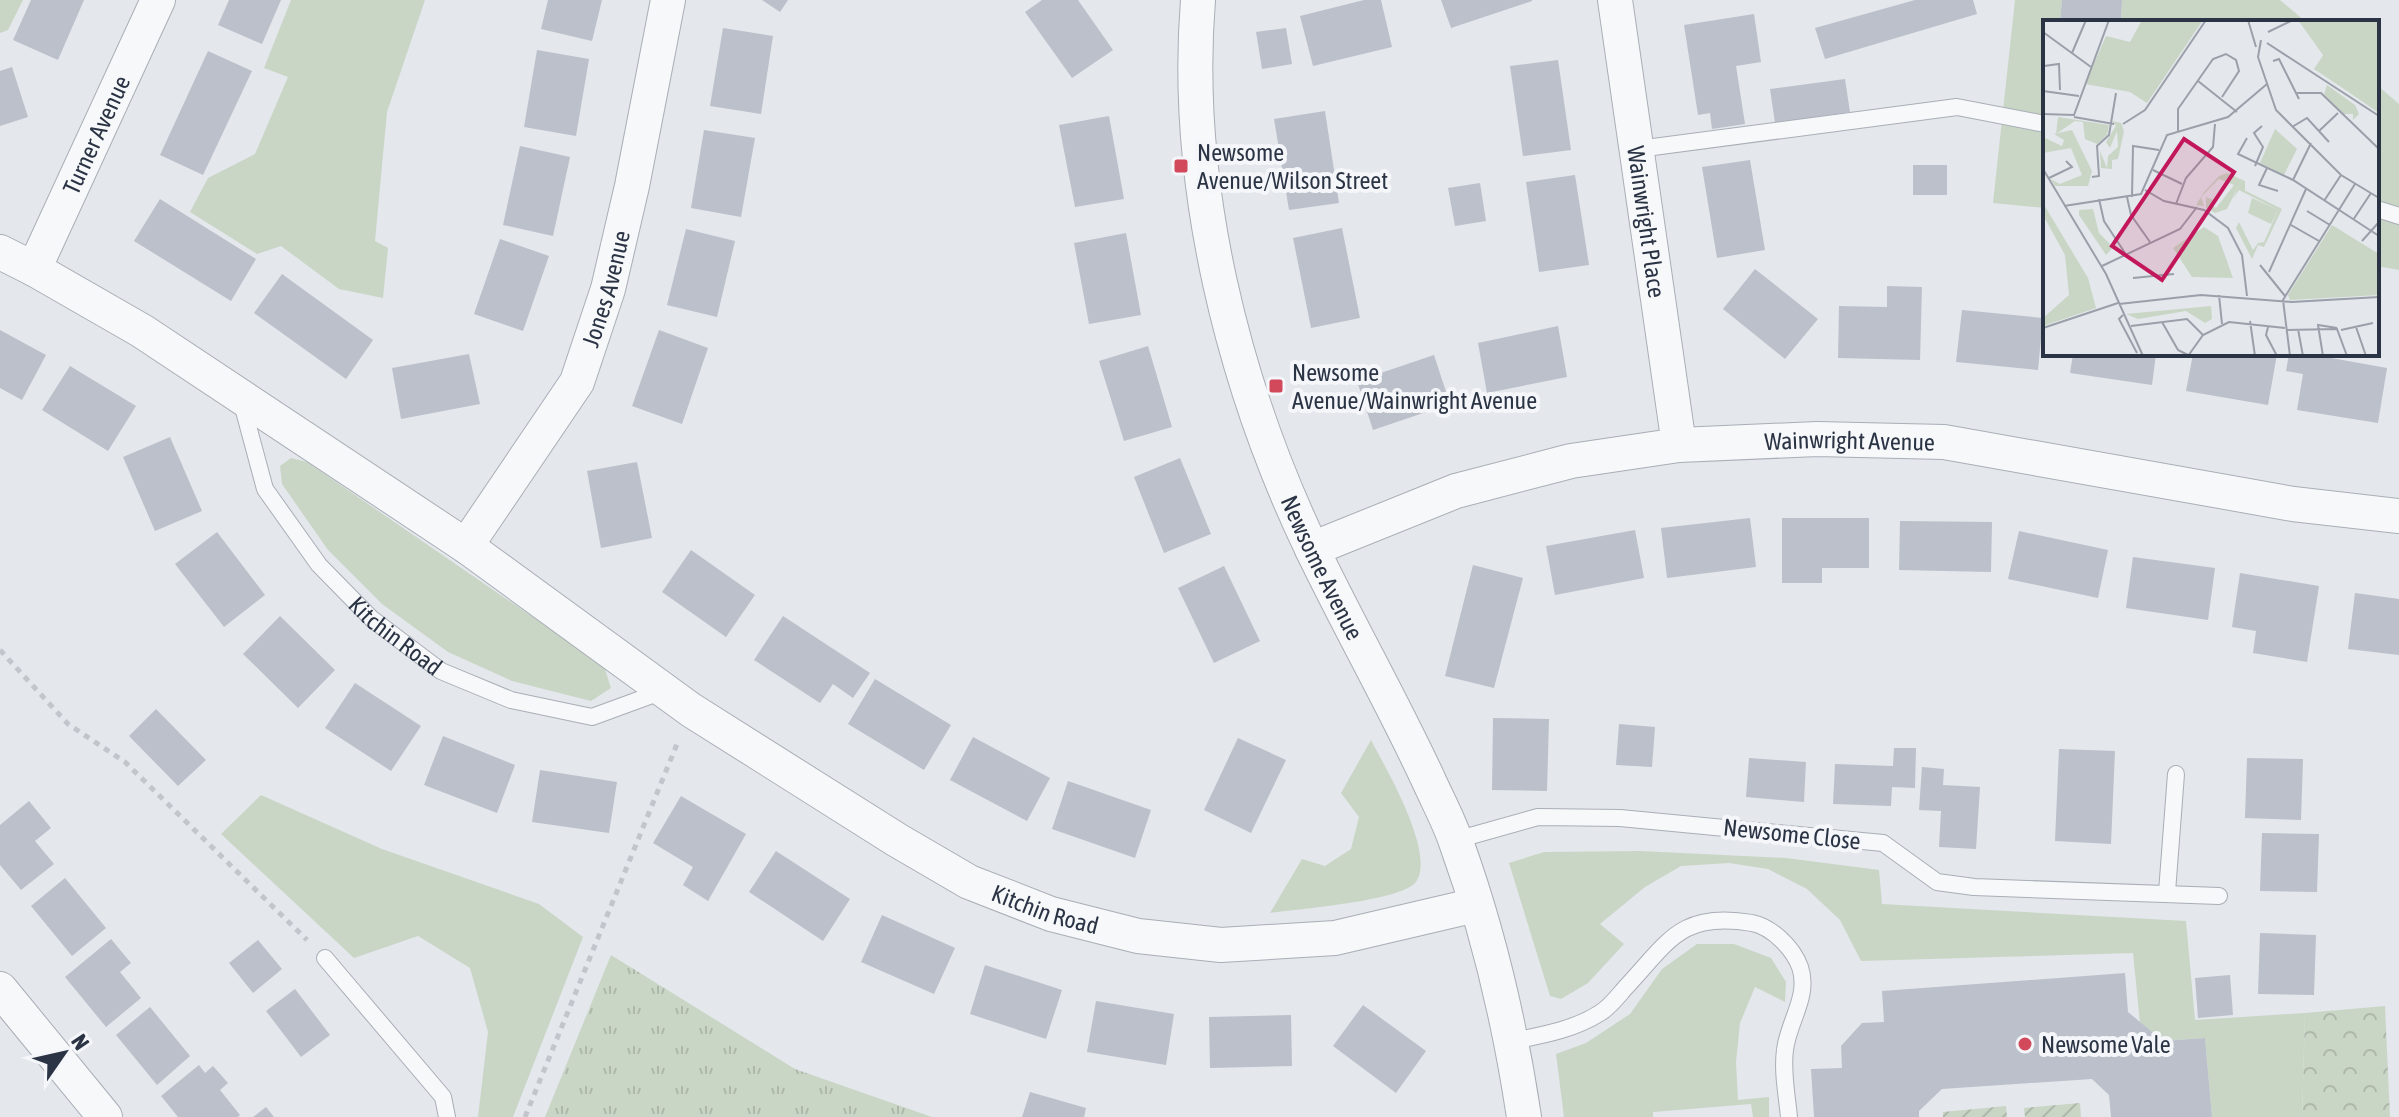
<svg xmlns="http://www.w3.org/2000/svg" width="2399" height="1117" viewBox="0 0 2399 1117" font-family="'Asap Condensed',sans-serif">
  <defs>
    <pattern id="forest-crowns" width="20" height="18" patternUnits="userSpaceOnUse" patternTransform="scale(2)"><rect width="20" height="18" fill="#c9d6c5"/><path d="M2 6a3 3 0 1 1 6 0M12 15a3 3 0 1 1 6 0" fill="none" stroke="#adb8ab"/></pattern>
    <pattern id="park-tufts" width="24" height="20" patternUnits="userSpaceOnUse" patternTransform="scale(2)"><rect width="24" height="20" fill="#c9d6c5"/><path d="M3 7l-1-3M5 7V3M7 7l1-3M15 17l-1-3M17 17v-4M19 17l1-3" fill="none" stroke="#adb8ab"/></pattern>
    <pattern id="garden-furrows" width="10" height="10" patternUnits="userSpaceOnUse" patternTransform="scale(2)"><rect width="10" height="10" fill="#c9d6c5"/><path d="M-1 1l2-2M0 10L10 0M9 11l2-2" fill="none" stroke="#adb8ab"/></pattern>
  </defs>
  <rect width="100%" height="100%" fill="#e4e7ec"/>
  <path fill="#c9d6c5" d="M0,0H23L8,30L0,33Z
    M291,0H425L387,112L375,241L388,248L383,298L339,289L281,246L257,254L190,212L208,178L255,154L288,77L264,68Z
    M2015,0H2062L2060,22H2045V208L1993,203Z
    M2122,0H2280L2306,22H2121Z
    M2377,85L2399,104V270L2377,266Z
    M291,458L307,462L604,666L611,688L591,701L512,681L448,652L382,604L328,550L282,484L280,466Z
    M1371,740C1385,767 1438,856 1415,883C1399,901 1298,909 1270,913L1302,859L1325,866L1351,849L1359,817L1341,793Z
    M261,795L382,849L539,904L583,937L513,1117H478L488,1032L470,968L418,936L354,958L221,834Z
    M1640,851L1786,858L1879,870L1882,904L2186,921L2195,1020L2305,1013L2302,1117H2212L2205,1038L2163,1041L2140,1023L2133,953L1861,961L1840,920L1807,889L1768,869L1729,863L1681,866L1645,887L1600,924L1624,944L1588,983L1561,999L1550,996L1509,863L1544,852Z
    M1697,944H1734L1771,958L1786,982L1785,1002L1755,987L1740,1023L1736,1062L1738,1100L1769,1097V1117H1753L1751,1104L1653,1112V1117H1564L1556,1054L1586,1043L1630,1014L1662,969Z"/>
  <path fill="url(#forest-crowns)" d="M2385,1006L2390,1117H2302L2305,1013Z"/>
  <path fill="url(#park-tufts)" d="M611,955L795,1069L932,1117H545Z"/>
  <path fill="url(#garden-furrows)" d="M2080,1103L2081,1117H2025L2024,1108Z
    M2006,1106L2007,1117H1943V1112Z"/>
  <path fill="#bbc0ca" d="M31,0H84L58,60L13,40Z
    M229,0H281L262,44L218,25Z
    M548,0H602L592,41L541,29Z
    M762,0H788L780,12Z
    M1042,0H1078L1113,50L1072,78L1025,12Z
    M1364,0H1381L1392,47L1313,66L1300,16Z
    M1441,0H1532V1L1451,28Z
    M1915,0H1973L1977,14L1825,59L1815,28Z
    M2062,0H2122L2121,22H2060Z
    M1754,14L1761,62L1736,66L1745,124L1712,129L1710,113L1698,115L1684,25Z
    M723,28L773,36L761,114L710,106Z
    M1286,28L1292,64L1262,69L1256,32Z
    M537,50L589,59L576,136L524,127Z
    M208,51L252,71L203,175L160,155Z
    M1558,60L1571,150L1523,156L1510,66Z
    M12,67L28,117L0,126V71Z
    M1845,79L1850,112L1775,123L1770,89Z
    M1325,111L1339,203L1289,210L1274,119Z
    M1109,116L1124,199L1075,207L1059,125Z
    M704,130L755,138L741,217L691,208Z
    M520,146L570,157L553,236L503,225Z
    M1750,160L1765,250L1717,258L1702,167Z
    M1913,165H1947V195H1913Z
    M1575,175L1589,265L1539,272L1526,182Z
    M1480,183L1486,221L1455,226L1448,188Z
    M160,199L256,259L231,301L134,241Z
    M1342,228L1360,318L1311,328L1293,238Z
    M686,229L735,241L717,317L667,305Z
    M1126,233L1141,315L1089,324L1074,243Z
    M500,239L549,256L523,331L474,314Z
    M1755,269L1818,319L1785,359L1723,309Z
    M282,274L373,340L346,379L254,313Z
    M1887,286L1922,287L1920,360L1838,358L1839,306L1887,307Z
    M1962,310L2043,318L2038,370L1956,362Z
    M1558,326L1567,377L1487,393L1478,343Z
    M0,330L46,355L22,400L0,388Z
    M659,330L708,348L682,424L632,406Z
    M1148,346L1172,427L1124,441L1099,361Z
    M469,354L480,404L401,419L392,368Z
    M2073,354H2156L2152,385L2070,373Z
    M2193,354H2277L2268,405L2186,391Z
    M2289,354H2309L2387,368L2378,423L2297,410L2303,374L2286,371Z
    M1434,355L1450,404L1373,430L1357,381Z
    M70,366L136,406L108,451L42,410Z
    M170,437L202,511L155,531L123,457Z
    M1180,458L1211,534L1164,553L1134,477Z
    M637,462L652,538L601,548L587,471Z
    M1750,518L1756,567L1667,578L1661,528Z
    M1782,518H1869V568H1822V583H1782Z
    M1900,521L1992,522L1991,572L1899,570Z
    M1635,530L1644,578L1555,595L1546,546Z
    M2019,531L2108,550L2098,598L2008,579Z
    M217,532L265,595L224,627L175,564Z
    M691,550L755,595L726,637L662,592Z
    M2133,557L2215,568L2208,620L2126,608Z
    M1473,565L1523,578L1494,688L1445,676Z
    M1224,566L1260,641L1214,663L1178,588Z
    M2240,573L2319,586L2307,662L2253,653L2256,631L2232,627Z
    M2355,593L2399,599V655L2348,649Z
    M280,616L335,670L298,708L243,654Z
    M783,616L870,673L853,698L833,684L820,703L754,660Z
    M875,679L951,725L924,770L848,724Z
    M355,683L421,726L391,771L325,728Z
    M156,709L206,760L178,786L129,736Z
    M1493,718L1549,719L1547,791L1492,790Z
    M1619,724L1655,727L1652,767L1616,765Z
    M443,736L515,765L497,813L424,785Z
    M973,737L1050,778L1027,821L950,780Z
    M1238,738L1286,760L1251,833L1204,810Z
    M1894,748H1916L1915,788L1892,787L1891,806L1833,804L1835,764L1893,766Z
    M2059,749L2115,751L2111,844L2055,841Z
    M1749,758L1806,762L1804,802L1746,797Z
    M2247,758L2303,759L2301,820L2245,818Z
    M1922,767L1944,769L1943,785L1980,787L1976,849L1939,847L1941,811L1919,810Z
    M540,770L617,782L609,833L532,822Z
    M1068,781L1151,810L1135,858L1052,829Z
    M681,796L746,834L708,901L683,885L693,867L653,843Z
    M29,801L51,828L35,841L54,864L21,890L0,865V825Z
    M2262,833L2319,834L2317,892L2260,891Z
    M776,851L850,899L823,941L749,892Z
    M65,878L106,928L72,956L31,906Z
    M882,915L955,948L934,994L861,962Z
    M2260,933L2316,935L2314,995L2258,994Z
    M111,939L131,963L120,972L141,998L106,1027L65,977Z
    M258,940L282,969L253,993L229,963Z
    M985,965L1062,990L1046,1039L970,1014Z
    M2125,973L2128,1012L2163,1041L2205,1038L2212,1117H2111L2109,1095L2092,1079L1942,1089L1919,1111V1117H1814L1811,1069L1842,1068L1841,1046L1862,1023L1884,1022L1882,991Z
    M2230,975L2233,1015L2198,1018L2195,978Z
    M295,989L330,1035L301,1057L266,1011Z
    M1096,1001L1174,1014L1166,1065L1087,1052Z
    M1363,1005L1426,1051L1396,1093L1333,1046Z
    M150,1007L190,1056L157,1085L116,1035Z
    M1291,1015L1292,1066L1210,1068L1209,1017Z
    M199,1065L205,1073L213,1066L228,1083L220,1090L240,1115L238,1117H178L161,1096Z
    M1030,1092L1086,1108L1084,1117H1022Z
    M266,1107L274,1117H253Z"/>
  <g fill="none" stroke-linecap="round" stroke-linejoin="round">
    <defs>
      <g id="service">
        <path d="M1638,149L1957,107L2045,124"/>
        <path d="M2377,209L2399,216"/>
        <path id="s1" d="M241,400L265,489L319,565L372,619L441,671L511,700L592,717L663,691"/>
        <path d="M1456,840L1538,817L1620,818L1883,843L1937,882L1974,887L2219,896"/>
        <path d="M2167,892L2176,774"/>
        <path d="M325,958L443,1097L447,1117"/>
        <path d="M1513,1041C1543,1035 1573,1030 1600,1013C1610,1007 1618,996 1626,987C1669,941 1681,911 1752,923C1772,927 1793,948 1800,967C1810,996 1788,1022 1785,1050C1782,1071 1787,1096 1789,1117"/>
      </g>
      <g id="minor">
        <path id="s2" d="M1198,0C1183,184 1233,384 1312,549C1350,628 1393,703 1429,781C1438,801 1449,821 1456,842C1488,930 1510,1024 1524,1117"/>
        <path id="s3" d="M1615,0L1679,445"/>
        <path id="s4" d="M0,252L34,269L142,331L466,546L691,710L897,840L969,882L1051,914L1138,936L1221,945L1335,938L1476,905"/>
        <path id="s5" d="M34,269L158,0"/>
        <path id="s6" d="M466,546L577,382L608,289L632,186L668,0"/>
        <path id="s7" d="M1312,549L1456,491L1571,461L1679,445L1817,439L1944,442L2293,504L2399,516"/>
        <path d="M0,989L105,1117"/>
      </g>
    </defs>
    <use href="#service" stroke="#a9aeb7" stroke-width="18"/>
    <use href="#minor" stroke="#a9aeb7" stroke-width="36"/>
    <path stroke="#c2c5cb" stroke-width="5" stroke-dasharray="6 6" stroke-linecap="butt" d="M0,650L68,724L125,762L307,940
      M525,1117L677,744"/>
    <use href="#service" stroke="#f7f8fa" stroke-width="16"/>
    <use href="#minor" stroke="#f7f8fa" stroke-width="34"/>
  </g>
  <g fill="#d1495b" stroke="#f4f6f9" stroke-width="3">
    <rect x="1173" y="158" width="16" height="16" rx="4"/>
    <rect x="1268" y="378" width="16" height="16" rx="4"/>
    <circle cx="2025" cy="1044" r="8"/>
  </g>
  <g text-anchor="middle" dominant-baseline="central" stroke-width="8" stroke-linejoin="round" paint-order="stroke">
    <g font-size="24" fill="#2b3445" stroke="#f4f6f9">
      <text stroke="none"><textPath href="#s5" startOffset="148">Turner Avenue</textPath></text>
      <text stroke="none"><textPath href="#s3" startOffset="224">Wainwright Place</textPath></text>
      <text stroke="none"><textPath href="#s6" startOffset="296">Jones Avenue</textPath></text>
      <text stroke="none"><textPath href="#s7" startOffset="554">Wainwright Avenue</textPath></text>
      <text stroke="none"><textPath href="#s2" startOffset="588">Newsome Avenue</textPath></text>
      <text stroke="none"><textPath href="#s1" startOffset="290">Kitchin Road</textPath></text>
      <text transform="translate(1792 834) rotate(6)">Newsome Close</text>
      <text stroke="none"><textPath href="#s4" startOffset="1238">Kitchin Road</textPath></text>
    </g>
    <g font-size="24" fill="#2b3445" stroke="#f4f6f9" text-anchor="start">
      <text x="1197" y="152">Newsome<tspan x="1197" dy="28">Avenue/Wilson Street</tspan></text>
      <text x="1292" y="372">Newsome<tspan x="1292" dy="28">Avenue/Wainwright Avenue</tspan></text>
      <text x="2041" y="1044">Newsome Vale</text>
    </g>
  </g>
  <g transform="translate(2043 20)">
    <rect width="336" height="336" fill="#e4e7ec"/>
    <path d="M281,34L307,73L271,49ZM15,97L66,105L64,115L54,124L42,119L40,102L32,101L13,114ZM69,101L78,103L81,111L75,139L69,140V149L58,148L57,131L64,148L65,136L75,127L74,111L67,128L63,122L73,106ZM184,153L202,161V172L195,167L184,189L172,193L163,188V177L173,181L169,185L173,188L191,165L176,159L158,177L161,186L153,185L161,172L176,156ZM209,178L235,190L228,204L205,193ZM50,189L56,213L70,227L63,235L36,195V190ZM168,286L169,299L162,303L143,291L95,299L83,294Z" fill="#c9d6c5"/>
    <path d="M255,0H336V93L307,73ZM29,110L49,151L45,166H12L8,159L17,164L39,155L28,128L0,133V117L19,126L21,120L11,114ZM195,167L239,189L221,227L215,225L209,239L193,208L196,202L210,230L215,223L221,222L235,190L196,170L190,179ZM0,183L45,258L53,288L0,306V298L26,275L22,235L0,195Z" fill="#c9d6c5"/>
    <path d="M289,205L336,234V275L247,280L245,275Z" fill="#c9d6c5"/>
    <path d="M99,0H160L104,83L87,72L42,64L63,16L87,22ZM284,65L312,85L316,94L310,100V94H300L281,74ZM161,207L175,216L190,258L149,257L130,228Z" fill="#c9d6c5"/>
    <path d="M232,109L254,129L241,155L217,143Z" fill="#c9d6c5"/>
    <path fill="none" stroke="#9a9fa9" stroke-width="2" d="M205,0L213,27M0,12L48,47M225,12L250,0M218,20L215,37L233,90L298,155L336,178M224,23L336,96M29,33L43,0M230,41L236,39L256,79M1,46L16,44L17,70M155,61L194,92M0,71L36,76M254,73H278L336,129M0,94L31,95L66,0M31,97L71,104M80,104L102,90L163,0M249,107L264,98L286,122M135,111V89L170,39L183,34L193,40L196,51L179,77M276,111L295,93M204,118L195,134L250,160L336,216M212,146L220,127L211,113L219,106M224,148L216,165L235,171M0,149L63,254L100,336M110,150L139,164M49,157L56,156L54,126L66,115L73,73M6,158L29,147L23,141M250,160L268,123M102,170L121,181L161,190L185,208L199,235L204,276M84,177L88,195L107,222M89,177L90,126L116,130M56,179L61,201L82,233M281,181L298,155M133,184L143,158L170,127L172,104M21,186L98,174L124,115L185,97L224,64M264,191L287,205M310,200L328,173M248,205L276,221M319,221L336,202M217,245L242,276M59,246L137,209L154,187M226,252L263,169M90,258L131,254M176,275L179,304M76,284L158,275L249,282L336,277M80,295L76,299L94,333M207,301L212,336M119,302L135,330L145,335M88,306L144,299L160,315M225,307L223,315L234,336M313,307L323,336M0,308L75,283M255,309L260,336M243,310L294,309L304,336M298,310L330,303M145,336L160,315L186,302L242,308M247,336L240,280L312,164M280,336L275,305L294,308"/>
    <path fill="#c2185b" fill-opacity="0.15" stroke="#c2185b" stroke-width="4" d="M141,119L191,152L119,260L69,226Z"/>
    <rect width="336" height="336" fill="none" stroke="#2b3445" stroke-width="4"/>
  </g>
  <g transform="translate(64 1053) rotate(56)" stroke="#f4f6f9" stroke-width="6" paint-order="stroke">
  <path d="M0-6L14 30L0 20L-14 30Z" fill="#2b3445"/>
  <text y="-12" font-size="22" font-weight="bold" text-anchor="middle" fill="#2b3445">N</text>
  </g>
</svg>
